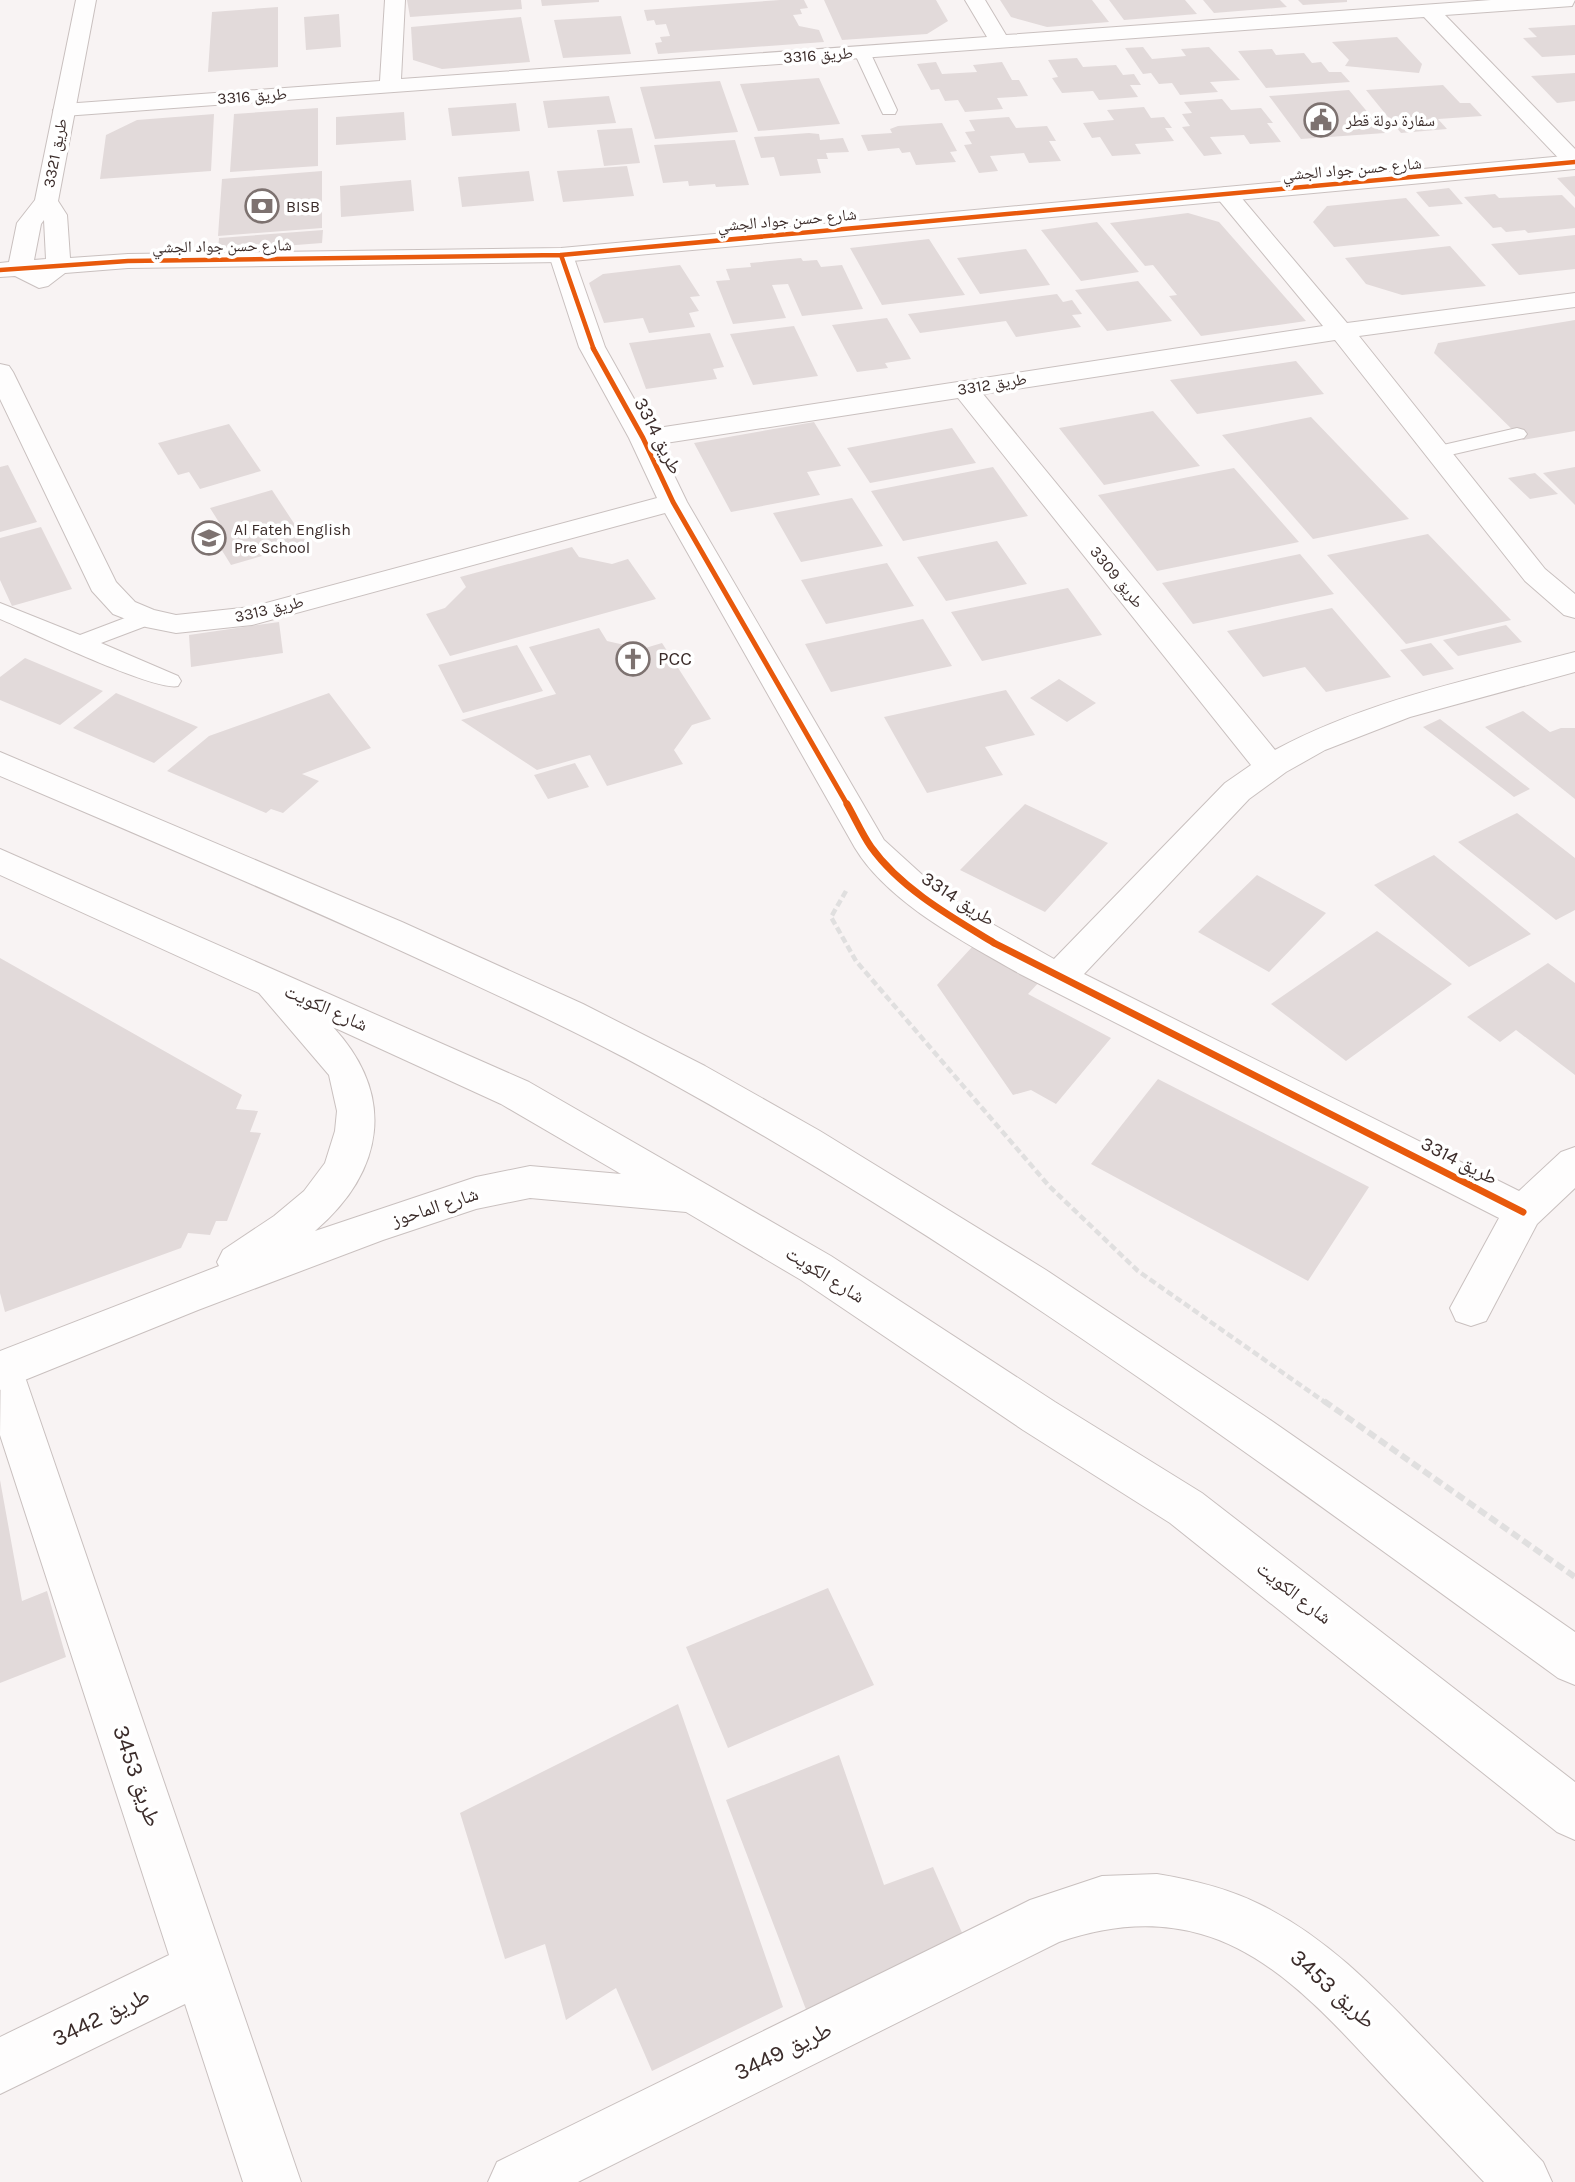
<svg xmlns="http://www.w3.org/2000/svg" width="1575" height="2182" viewBox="0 0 1575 2182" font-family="Karla,'Noto Naskh Arabic',sans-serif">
  <rect width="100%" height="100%" fill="#f8f3f3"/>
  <path fill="#e2dada" d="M407,0H521L522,9L410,17Z
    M541,0H599V2L542,6Z
    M780,0H804L808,8L800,9L802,14L793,15L799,26L819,30L824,42L658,54L655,43L662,42L660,37L670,36L666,24L656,25L654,20L647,21L644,10Z
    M824,0H936L948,21L927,34L842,40Z
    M1000,0H1092L1109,22L1047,27L1011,17Z
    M1109,0H1185L1197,14L1124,20Z
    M1203,0H1280L1287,7L1214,13Z
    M1298,0H1347V2L1303,5Z
    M278,7V67L208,72L212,12Z
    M339,14L341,47L306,50L304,17Z
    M621,16L631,54L563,58L554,20Z
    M521,17L530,62L442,69L413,60L411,27Z
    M1575,25V55L1542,57L1523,38L1537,37L1528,28Z
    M1397,37L1422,64L1419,73L1345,66L1349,60L1332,42Z
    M1143,47L1152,59L1186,56L1181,49L1209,47L1240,80L1210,82L1218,92L1180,95L1172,83L1159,84L1151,73L1143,74L1125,48Z
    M1272,49L1276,55L1304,53L1312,63L1321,62L1329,72H1341L1350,82L1266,88L1238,51Z
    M1077,58L1083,67L1116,65L1123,75L1134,74L1141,85H1130L1138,97L1099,100L1093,91L1062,93L1052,78L1058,77L1048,60Z
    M936,62L942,74L977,72L973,65L1002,62L1012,80H1019L1028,96L997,98L1003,109L965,112L958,100L945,101L939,89L931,90L917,64Z
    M1575,73V101L1557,103L1531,76Z
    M819,78L840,124L758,131L740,84Z
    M720,81L738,132L655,139L640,87Z
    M1443,85L1460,103H1470L1482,116L1438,119L1447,129L1401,133L1366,90Z
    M1349,90L1385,133L1301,139L1269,96Z
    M609,96L616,123L548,128L543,101Z
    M1222,99L1231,110L1261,108L1273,123H1267L1281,142L1250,144L1244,135L1210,137L1222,154L1204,156L1182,127L1190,126L1182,114L1192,113L1184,102Z
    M516,103L520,131L452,136L448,108Z
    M1144,107L1151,118L1164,117L1172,128H1165L1174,141L1135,144L1141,154L1112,156L1100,137L1092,138L1083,123L1114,120L1107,110Z
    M318,108V166L230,172L234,114Z
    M404,112L406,140L336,145V117Z
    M214,114L211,171L100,179L106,135L137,120Z
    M1009,117L1016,128L1047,126L1056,141H1049L1061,161L1029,163L1024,153L990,156L998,171L979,173L964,145L972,144L965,132L975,131L969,120Z
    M942,123L957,151L950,152L956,162L916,165L910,152L902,153L899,148L868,151L861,135L892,133L890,129L898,126Z
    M632,128L640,163L604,166L597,130Z
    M809,133L819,134L820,140L843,138L849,152L826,153L828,159H817L821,173L780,176L774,157L761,158L754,137Z
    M735,140L749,185L716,187L715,184L689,186L688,181L663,183L654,145Z
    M627,166L634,196L563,202L557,171Z
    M322,171V228L218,236L222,179Z
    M529,171L534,201L462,207L458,177Z
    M1575,176V197L1557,178Z
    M411,180L414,211L341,217L340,186Z
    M1449,188L1463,204L1429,207L1416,192Z
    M1495,194L1499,198L1562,195L1575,208V228L1528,233L1525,230L1506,232L1501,227L1493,228L1464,197Z
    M1406,198L1440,236L1334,247L1313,222L1327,206Z
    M1188,213L1219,222L1306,321L1201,336L1169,296L1177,295L1153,265L1145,266L1110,223Z
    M1097,222L1139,272L1081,281L1041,230Z
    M323,230L322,243L218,251L219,238Z
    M1575,235V269L1519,275L1491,244Z
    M929,239L965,295L882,305L850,248Z
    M1450,246L1486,286L1402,295L1366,284L1345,258Z
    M1026,249L1050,285L980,294L957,258Z
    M801,258L803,261L817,260L821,267L842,265L863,309L802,316L788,284L772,285L786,318L733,324L716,281L730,280L726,269L751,267L750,263Z
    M680,265L700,296L690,297L699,311L689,313L695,327L649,333L643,318L604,323L589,283L603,274Z
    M1138,281L1172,321L1107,331L1075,290Z
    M1057,294L1063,302L1072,300L1082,314L1072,315L1081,327L1016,337L1006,321L920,333L908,314Z
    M887,318L911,359L885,363L888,368L857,372L832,325Z
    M1575,320V431L1523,440L1434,353L1438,343Z
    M794,326L818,376L753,385L730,334Z
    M710,333L724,367L713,369L717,379L646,389L629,343Z
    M1296,361L1324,394L1197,414L1170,380Z
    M1153,411L1200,466L1104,485L1059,428Z
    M1311,417L1409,519L1313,539L1222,435Z
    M814,422L841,466L807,472L820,495L731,512L694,443Z
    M229,424L261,471L200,489L189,472L178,475L158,443Z
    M952,428L976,463L870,483L847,448Z
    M8,465L37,522L0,532V467Z
    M993,467L1028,516L903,541L871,491Z
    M1575,467V505L1543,473Z
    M1234,468L1299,542L1157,571L1098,495Z
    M1535,473L1558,494L1530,499L1508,478Z
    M272,490L307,543L231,565L210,531L222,527L210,508Z
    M852,498L883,546L801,562L773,513Z
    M41,527L72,589L12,606L0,580V538Z
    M1428,534L1511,620L1406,644L1327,555Z
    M997,541L1027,584L946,601L917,557Z
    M572,547L579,557L612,564L628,559L656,599L450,656L426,614L445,608L466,587L460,577Z
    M1300,554L1334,594L1193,624L1162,583Z
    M887,563L914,606L826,624L801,580Z
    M1068,588L1102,635L982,661L951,612Z
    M1332,608L1391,677L1326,692L1305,667L1263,677L1227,631Z
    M923,619L952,666L831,692L805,644Z
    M279,622L283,653L191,667L189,635Z
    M1506,625L1522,642L1458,656L1443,640Z
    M599,628L607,641L642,649L662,643L711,719L692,725L674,750L683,764L607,786L590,755L537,770L461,720L556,694L529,647Z
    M1431,643L1454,669L1423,676L1400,650Z
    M517,645L543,691L463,713L438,665Z
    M25,658L103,691L60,725L0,700V677Z
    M1059,679L1096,703L1067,722L1030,698Z
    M1006,690L1035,735L985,747L1003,775L927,793L884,717Z
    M116,693L198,727L154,763L73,728Z
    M329,693L371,748L302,774L319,781L283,813L271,809L266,813L167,771L209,736Z
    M1523,711L1550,732L1561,728H1575V799L1485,727Z
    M1440,719L1530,789L1514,797L1423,727Z
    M575,763L589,787L548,799L534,775Z
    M1025,804L1108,843L1045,912L960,870Z
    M1517,813L1575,858V910L1556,920L1458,842Z
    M1434,855L1531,934L1469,967L1374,885Z
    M1257,875L1326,913L1269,972L1198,932Z
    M1377,931L1452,984L1346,1061L1271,1004Z
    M973,946L1041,980L1028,994L1111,1038L1056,1104L1031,1090L1013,1095L937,985Z
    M0,958L242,1095L236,1109L258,1111L250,1132L261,1133L227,1221H216L210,1235L188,1233L181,1248L5,1312L0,1293Z
    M1548,963L1575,983V1075L1516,1030L1500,1042L1467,1017Z
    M1158,1079L1369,1187L1308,1281L1091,1164Z
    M0,1480L22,1601L47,1591L66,1657L0,1683Z
    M828,1588L874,1685L728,1748L686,1647Z
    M678,1704L783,2007L652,2071L616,1988L566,2020L545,1944L505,1959L460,1813Z
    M839,1755L884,1885L933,1867L967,1944L810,2020L726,1800Z"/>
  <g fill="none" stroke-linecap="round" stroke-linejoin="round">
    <defs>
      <path id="lane" d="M862,47L870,52L897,110L895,114H883L881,110L854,52Z
        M1517,428L1524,430L1527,434L1524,438L1437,458L1426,452L1430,448Z
        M0,603L80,635L138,613H154L158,618L154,623L101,643L178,676L181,681L178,686C155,692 29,631 0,619Z"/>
      <path id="street" d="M385,0H405L401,79L987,37L965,0H985L1006,35L1491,0H1575L1572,6L1445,15L1575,149V169L1567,167L1424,17L64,116L53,110L64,104L380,81Z
        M1226,187L1234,189L1347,323L1575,293V307L1359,336L1545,569L1575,594V618L1564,615L1525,581L1335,340L983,394L1275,750C1368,700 1473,679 1575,652V672L1410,717L1325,750L1286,772L1249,799L1084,974L1519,1191L1561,1152L1575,1147V1188L1537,1224L1486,1321L1471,1326L1456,1321L1450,1308L1499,1218L1020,974C966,943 888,903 855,848L665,513L252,625L176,633L146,627L113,614L92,591L0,399V364L9,366L13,372L116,582L135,602L154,610L176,615L251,607L657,498L629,438L579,347L549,255L553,250H569L573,255L605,347L651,429L1323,326L1218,199L1215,194L1218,189ZM958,398L1251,765L1225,783L1054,959L973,913L939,890L884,840L687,502L659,444Z
        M1,1352L16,1358L23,1371L301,2182H243L185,2004L0,2094V2037L169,1955L0,1435Z
        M1157,1874C1193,1880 1227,1888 1259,1904C1326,1936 1377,1990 1428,2043C1466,2082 1505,2122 1543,2162L1552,2182H1484C1452,2148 1420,2115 1388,2081C1336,2026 1277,1955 1201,1934C1153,1920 1105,1926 1059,1942L578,2182H488L497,2162L1030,1900L1102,1876Z"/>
      <path id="secondary" d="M76,0H96L58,201L67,215L70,258L128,254L561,248L1575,155V169L561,262L128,268L65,273L48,286L39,288L15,276L0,277V263L9,262L17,223L35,200ZM44,220L46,259L34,260L41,224Z
        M0,752L402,922L583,1004L705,1066L820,1131L1046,1270L1266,1417L1575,1632V1685L1558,1678C1264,1465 971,1247 653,1073C573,1029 490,992 408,954C273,892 136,834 0,776Z
        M0,849L529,1082L831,1256L1055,1402L1202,1493L1575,1782V1840L1557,1832L1170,1523L1023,1430L801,1280L686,1212L530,1198L476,1209L383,1240L198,1310L0,1390V1351L219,1266L217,1262L223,1250L274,1216L304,1191L325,1163L335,1131L337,1111L329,1075L259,993L0,875ZM333,1027L501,1104L621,1174L530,1166L476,1177L315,1231C385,1171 396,1095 333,1027Z"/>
    </defs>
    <use href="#lane" stroke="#c9c0bf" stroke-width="2"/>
    <use href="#street" stroke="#c9c0bf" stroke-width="2"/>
    <use href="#secondary" stroke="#c9c0bf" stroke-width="2"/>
    <path stroke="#e0dfdf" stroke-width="4.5" stroke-dasharray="7 3.5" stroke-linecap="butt" d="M846,891L831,917L856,961L1049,1186L1138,1271L1326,1403"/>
    <path stroke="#e0dfdf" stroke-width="6" stroke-dasharray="9 4.5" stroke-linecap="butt" d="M1324,1401L1575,1577"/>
    <use href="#lane" fill="#fefdfd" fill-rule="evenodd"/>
    <use href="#street" fill="#fefdfd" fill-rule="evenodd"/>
    <use href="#secondary" fill="#fefdfd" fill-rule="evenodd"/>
    <defs>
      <path id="cycleway-far2" d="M561,255L594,350
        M0,270L128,261L561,255L1575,162"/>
      <path id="cycleway-far1" d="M593,348L643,438L673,502L848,806"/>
      <path id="cycleway" d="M847,804C855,818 862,834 871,847C901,889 953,918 996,944L1523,1212"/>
    </defs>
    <use href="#cycleway-far2" stroke="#fff" stroke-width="7"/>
    <use href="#cycleway-far1" stroke="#fff" stroke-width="9"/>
    <use href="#cycleway" stroke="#fff" stroke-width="11"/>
    <use href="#cycleway-far2" stroke="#e8590c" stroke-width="4.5"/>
    <use href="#cycleway-far1" stroke="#e8590c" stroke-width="5"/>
    <use href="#cycleway" stroke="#e8590c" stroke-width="7"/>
  </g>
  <defs>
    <symbol id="civic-ring" viewBox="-11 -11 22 22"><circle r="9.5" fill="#fff" stroke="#7d7270" stroke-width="1.5"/><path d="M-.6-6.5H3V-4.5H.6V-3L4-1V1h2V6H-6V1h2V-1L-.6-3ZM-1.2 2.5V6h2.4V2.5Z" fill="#7d7270"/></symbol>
    <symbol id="bank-ring" viewBox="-11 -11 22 22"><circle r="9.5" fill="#fff" stroke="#7d7270" stroke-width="1.5"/><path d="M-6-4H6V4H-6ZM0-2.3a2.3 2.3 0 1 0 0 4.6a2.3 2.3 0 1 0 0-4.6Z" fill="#7d7270"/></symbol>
    <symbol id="school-ring" viewBox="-11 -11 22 22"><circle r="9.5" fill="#fff" stroke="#7d7270" stroke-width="1.5"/><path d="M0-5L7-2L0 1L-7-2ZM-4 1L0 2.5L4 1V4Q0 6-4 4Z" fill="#7d7270"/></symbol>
    <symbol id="church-ring" viewBox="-11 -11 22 22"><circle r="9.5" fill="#fff" stroke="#7d7270" stroke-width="1.5"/><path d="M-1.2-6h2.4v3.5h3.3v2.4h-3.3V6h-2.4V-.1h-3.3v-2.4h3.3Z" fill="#7d7270"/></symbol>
  </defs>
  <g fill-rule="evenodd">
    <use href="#civic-ring" x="1302" y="101" width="38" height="38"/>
    <use href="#bank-ring" x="243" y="187" width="38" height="38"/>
    <use href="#school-ring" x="190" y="519" width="38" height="38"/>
    <use href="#church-ring" x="614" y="640" width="38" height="38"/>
  </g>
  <g text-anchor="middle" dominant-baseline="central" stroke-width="7" stroke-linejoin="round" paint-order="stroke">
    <g font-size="16" fill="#3b2c2a" stroke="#fff">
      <text transform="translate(818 55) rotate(-4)">طريق 3316</text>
      <text transform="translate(252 96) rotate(-4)">طريق 3316</text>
      <text transform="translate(55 153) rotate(-79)">طريق 3321</text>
      <text transform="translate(1352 169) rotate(-5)">شارع حسن جواد الجشي</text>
      <text transform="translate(787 220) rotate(-5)">شارع حسن جواد الجشي</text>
      <text transform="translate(222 246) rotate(-1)">شارع حسن جواد الجشي</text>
      <text transform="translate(992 384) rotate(-9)">طريق 3312</text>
      <text transform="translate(1117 577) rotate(51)">طريق 3309</text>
      <text transform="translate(269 609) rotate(-13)">طريق 3313</text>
    </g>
    <g font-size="16" fill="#3b2c2a" stroke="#fff" text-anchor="start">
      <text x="1346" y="120">سفارة دولة قطر</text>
      <text x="286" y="206">BISB</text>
      <text x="234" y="529">Al Fateh English<tspan x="234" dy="18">Pre School</tspan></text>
    </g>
    <g font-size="19" fill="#3b2c2a" stroke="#fff">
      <text transform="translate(658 436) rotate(63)">طريق 3314</text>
      <text transform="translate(958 899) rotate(33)">طريق 3314</text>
      <text transform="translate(326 1008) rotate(24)">شارع الكويت</text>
      <text transform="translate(1459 1161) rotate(27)">طريق 3314</text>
      <text transform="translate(435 1207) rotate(-18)">شارع الماحوز</text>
      <text transform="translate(825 1275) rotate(32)">شارع الكويت</text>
      <text transform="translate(1294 1593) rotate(38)">شارع الكويت</text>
    </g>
    <g font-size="19" fill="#3b2c2a" stroke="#fff" text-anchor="start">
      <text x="658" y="659">PCC</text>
    </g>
    <g font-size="23" fill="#3b2c2a" stroke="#fff">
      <text transform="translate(137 1776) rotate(71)">طريق 3453</text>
      <text transform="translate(1333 1989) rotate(42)">طريق 3453</text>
      <text transform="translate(101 2017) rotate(-26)">طريق 3442</text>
      <text transform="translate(783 2051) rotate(-26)">طريق 3449</text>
    </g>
  </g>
</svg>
